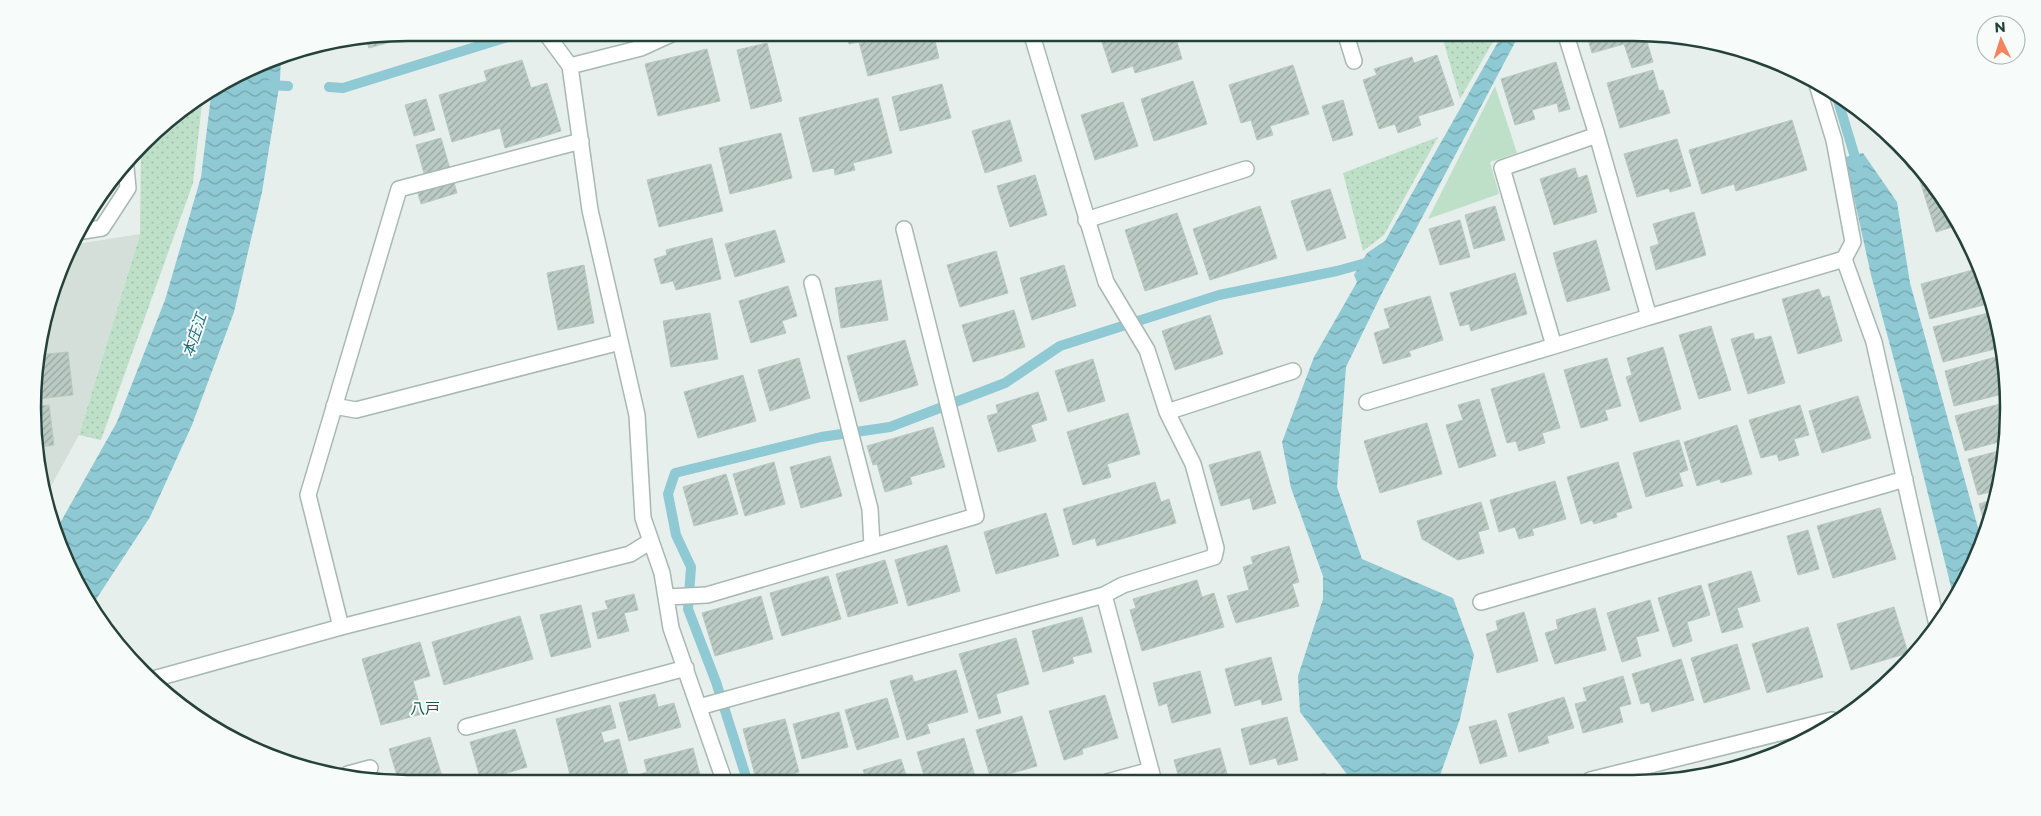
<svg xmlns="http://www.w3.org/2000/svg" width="2041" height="816" viewBox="0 0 2041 816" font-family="Montserrat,'Noto Sans JP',sans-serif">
  <defs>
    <pattern id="grass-dots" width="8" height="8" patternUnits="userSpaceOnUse" patternTransform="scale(1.25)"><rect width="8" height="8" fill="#bfe0c8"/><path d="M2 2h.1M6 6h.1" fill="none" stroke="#a4c1ad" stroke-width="1.8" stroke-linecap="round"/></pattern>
    <pattern id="water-waves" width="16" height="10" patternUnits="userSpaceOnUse" patternTransform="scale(1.25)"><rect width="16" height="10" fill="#8ec9d4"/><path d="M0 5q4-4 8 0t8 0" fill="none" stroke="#74a5ad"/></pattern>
    <pattern id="building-hatch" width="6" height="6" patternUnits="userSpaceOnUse" patternTransform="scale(1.25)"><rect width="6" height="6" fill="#bbcac4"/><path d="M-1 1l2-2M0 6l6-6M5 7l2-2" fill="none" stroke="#98a6a0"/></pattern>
  </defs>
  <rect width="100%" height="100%" fill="#e6efeb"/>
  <path fill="#d4dfda" d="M140,234L79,435L45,497L40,482L36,359L53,287L71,245Z"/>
  <path fill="url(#grass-dots)" d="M1451,32L1498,33L1460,99L1442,36Z
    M203,95L193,183L101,440L79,435L140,234L141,150L161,125Z
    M1891,136L1920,167L1909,170Z
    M1438,137L1384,235L1363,251L1343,173Z"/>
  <path fill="#bfe0c8" d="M1495,86L1517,153L1490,162L1499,194L1428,219Z"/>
  <path fill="url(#water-waves)" d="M1503,33H1520L1383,291L1346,367L1337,487L1362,559L1453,598L1474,655L1460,719L1438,781H1352L1300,712L1298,676L1323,599V576L1291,488L1282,442L1314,357L1357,282L1354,275L1367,253L1385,241Z
    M281,55L280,81L262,192L234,312L192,425L150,517L91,607L61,552L55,532L117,422L165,300L201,177L212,88L221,83Z
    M1863,153L1897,202L1910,283L1982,542L1954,599L1903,393L1871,275L1845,157Z"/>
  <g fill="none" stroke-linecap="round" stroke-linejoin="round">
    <path stroke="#8ec9d4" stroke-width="10" d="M603,32L611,37L619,32
      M266,85L288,86
      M329,87L343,88L524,32
      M1836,94L1858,167
      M748,783L716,682L688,609L691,567L676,535L668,494L675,473L821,437L890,427L1005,383L1060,346L1219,295L1337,271L1373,261"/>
  </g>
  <path fill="url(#building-hatch)" stroke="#b8c9c2" d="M408,32L419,34L369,48L366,39Z
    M846,32H933L939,58L868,76L859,42L849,44Z
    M1134,32H1174L1182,59L1135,73L1133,66L1112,73L1102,42Z
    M1248,32H1278L1251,41Z
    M1371,32H1403L1374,42Z
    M1586,32H1633L1645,35L1653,62L1632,68L1624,44L1592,53Z
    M767,43L782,101L751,109L737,50Z
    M707,49L720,101L658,116L645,64Z
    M1437,55L1454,105L1418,116L1421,125L1398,133L1395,124L1379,129L1363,80L1377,75L1374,69L1412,57L1414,63Z
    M522,60L531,88L547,83L561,131L505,148L500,128L452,142L439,95L487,81L484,71Z
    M1556,62L1570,109L1559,112L1557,103L1532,110L1535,119L1515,125L1501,79Z
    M1293,65L1309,114L1270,126L1273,135L1257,140L1251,120L1241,123L1229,85Z
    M1653,70L1659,91L1663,90L1670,113L1620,128L1607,83Z
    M1193,81L1207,124L1154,141L1141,99Z
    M942,84L951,118L900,131L892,97Z
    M878,98L892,153L853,163L855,170L835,175L834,168L813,172L799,118Z
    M426,99L435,130L414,136L405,105Z
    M1343,100L1353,135L1333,141L1322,106Z
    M1123,102L1138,146L1095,160L1081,115Z
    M1010,120L1022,161L985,173L972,131Z
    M1792,120L1807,170L1736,191L1734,184L1702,194L1689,150Z
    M781,133L792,178L730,194L719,148Z
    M441,138L457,193L421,204L415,183L426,180L416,145Z
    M1677,139L1691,186L1670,192L1669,188L1637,197L1624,154Z
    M711,164L723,211L659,227L647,180Z
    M1575,168L1578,178L1587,175L1597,212L1554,225L1540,179Z
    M1035,175L1047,215L1010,227L997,186Z
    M1930,178L1931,179L1959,225L1936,232L1920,181Z
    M1330,189L1346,238L1307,251L1291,201Z
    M1260,206L1277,258L1210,280L1193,229Z
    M1495,206L1505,240L1474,249L1465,215Z
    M1694,212L1706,255L1656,270L1650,247L1659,244L1653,224Z
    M1177,213L1198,274L1145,291L1125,230Z
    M1460,220L1470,257L1440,265L1429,229Z
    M775,230L785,262L735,277L725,244Z
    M712,238L721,279L676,290L673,281L661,284L654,259L667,255L666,250Z
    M1596,240L1610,290L1567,302L1553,253Z
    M996,251L1008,293L960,307L947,265Z
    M584,265L594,323L558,330L547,273Z
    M1064,265L1076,306L1032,320L1020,278Z
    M1980,268L1989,294L1985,295L1987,304L1930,319L1921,284Z
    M1515,273L1527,314L1471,331L1469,324L1460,326L1450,293Z
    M881,280L888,320L841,328L835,288Z
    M788,286L797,316L782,321L786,333L751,343L739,301Z
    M1819,289L1822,298L1829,296L1842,341L1798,354L1782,299Z
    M1430,296L1443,340L1409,351L1411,356L1383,364L1374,333L1390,328L1384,309Z
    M1014,310L1025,347L973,362L962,325Z
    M1996,311L2000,338L1997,339L1999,348L1943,362L1933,327Z
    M710,313L718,359L671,367L663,321Z
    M1210,315L1223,354L1175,370L1162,331Z
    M1711,326L1731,390L1699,399L1679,335Z
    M1753,333L1755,340L1771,336L1785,383L1748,394L1731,339Z
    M905,340L918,385L860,402L847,356Z
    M1663,347L1681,409L1640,422L1626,377L1632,375L1627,358Z
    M68,352L73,395L37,399V355Z
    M2003,355L2007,393L1954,406L1945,371Z
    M799,358L810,398L770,411L758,370Z
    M1607,358L1621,406L1605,410L1608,420L1581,428L1564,370Z
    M1093,359L1105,401L1068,412L1055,371Z
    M1544,373L1560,428L1542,433L1545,443L1519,451L1516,441L1507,443L1491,389Z
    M743,375L756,421L698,438L684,392Z
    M1038,392L1047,420L1031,425L1036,441L998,452L987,416L998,413L996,405Z
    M1858,396L1871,438L1822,453L1809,411Z
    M1479,399L1496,456L1459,468L1446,425L1463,420L1458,405Z
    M2007,402L2006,440L1965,451L1955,416Z
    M49,405L54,445L42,447L44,461H39L37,406Z
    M1800,405L1809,435L1794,439L1799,455L1779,461L1777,454L1761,458L1749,420Z
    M1128,413L1140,454L1107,464L1111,477L1083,485L1067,432Z
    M1427,423L1442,474L1380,493L1364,441Z
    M1737,425L1752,474L1721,483L1720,479L1697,486L1684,442Z
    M933,427L945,467L910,477L912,484L885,492L877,464L873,465L867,446Z
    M1679,440L1688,470L1679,473L1683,486L1646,497L1633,453Z
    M2006,449L1998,490L1978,495L1968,459Z
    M1260,451L1276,503L1253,510L1250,498L1221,506L1209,465Z
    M830,456L842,496L801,508L790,467Z
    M774,462L785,504L745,516L733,474Z
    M1618,462L1632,508L1616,513L1617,517L1594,524L1592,520L1581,524L1567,477Z
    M726,474L738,514L694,526L683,487Z
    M1555,481L1566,519L1532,529L1534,535L1519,539L1515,527L1499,532L1490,500Z
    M1155,482L1161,502L1169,499L1176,523L1097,546L1095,538L1073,545L1063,509Z
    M1995,499L1989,528L1987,532L1979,504Z
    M1481,502L1489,529L1478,532L1484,553L1458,560L1422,539L1417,521Z
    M1880,508L1896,559L1833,578L1817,526Z
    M1046,513L1059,556L996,574L984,532Z
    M1808,530L1819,569L1798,575L1787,536Z
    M947,545L960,591L908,606L895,560Z
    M1289,546L1299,582L1292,584L1299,606L1236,623L1227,596L1249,590L1243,567L1253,564L1251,557Z
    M885,560L898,603L848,617L836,574Z
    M1751,571L1760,601L1737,608L1743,627L1722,633L1708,584Z
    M828,576L841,619L782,636L770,593Z
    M1197,580L1202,597L1214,593L1224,627L1142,651L1130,610L1136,608L1133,599Z
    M1701,585L1710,615L1687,622L1692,641L1673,647L1658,598Z
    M634,594L638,610L624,613L629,631L598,639L592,613L608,609L605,601Z
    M761,596L773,639L715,656L702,613Z
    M1650,600L1659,631L1636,637L1641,656L1622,662L1607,613Z
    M581,605L591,647L551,657L540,615Z
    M1894,607L1908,653L1851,670L1837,624Z
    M1595,608L1606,650L1555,664L1545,633L1558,629L1556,620Z
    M1524,612L1538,661L1497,673L1486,634L1498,630L1496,621Z
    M520,616L533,659L444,685L432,642Z
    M1082,617L1092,652L1072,657L1074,663L1043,672L1032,631Z
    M1808,627L1823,677L1767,693L1752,644Z
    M1016,638L1029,684L996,694L1001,713L979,719L959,654Z
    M420,642L430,676L413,681L422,714L381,725L362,659Z
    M1737,644L1750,689L1704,703L1691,658Z
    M1271,657L1282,700L1262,705L1261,699L1235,706L1225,669Z
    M1681,659L1694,700L1652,712L1649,702L1641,704L1632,674Z
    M956,670L968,712L927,724L930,733L907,740L890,681L912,675L914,682Z
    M1200,671L1211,713L1172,723L1167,703L1159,706L1153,683Z
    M1623,676L1631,704L1619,707L1623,722L1583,733L1575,704L1587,701L1583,688Z
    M655,694L658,707L674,703L681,727L629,741L619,703Z
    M1105,695L1118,738L1082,749L1083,754L1064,760L1049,711Z
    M1564,697L1574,728L1547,736L1549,743L1519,752L1508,714Z
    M887,698L899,737L857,750L845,710Z
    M610,705L616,728L601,732L604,743L619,739L628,774L593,783H572L556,719Z
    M839,712L848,747L802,759L793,724Z
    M1022,716L1037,766L991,779L976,730Z
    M1287,717L1298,760L1278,765L1276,758L1250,765L1241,729Z
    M785,719L799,772L757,783L743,729Z
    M1496,720L1507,756L1480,764L1469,727Z
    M515,729L527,767L481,781L470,742Z
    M430,737L444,783L399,782L389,749Z
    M964,738L976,780L926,782L917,752Z
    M693,748L702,783H640L638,775L647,772L644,760Z
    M1220,748L1229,781L1180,782L1174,760Z
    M901,759L908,782H867L863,770Z
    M1325,773L1327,781H1292Z"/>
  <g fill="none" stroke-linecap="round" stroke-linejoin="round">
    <defs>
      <path id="street" d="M545,32L570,66L641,48L676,32
        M1031,32L1106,282L1147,350L1167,412L1193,464L1216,548L1214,557L1123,585L1104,595L1154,782
        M1345,32L1354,61
        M570,66L590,210L637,415L643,518L662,573L671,628L725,783
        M1816,81L1834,140L1853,242L1844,259
        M1086,220L1246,169
        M77,232L102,228L128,188L126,167
        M812,283L870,509L872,546
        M1649,317L1844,259L1874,342L1937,625
        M1554,346L1649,317L1597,135L1565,32
        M1367,402L1554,346L1502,168L1597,135
        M334,406L356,410L620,342
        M1167,412L1293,371
        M666,597L707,595L976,516L904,229
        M1481,602L1905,479
        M341,627L308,495L399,189L581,141
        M158,683L157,678L341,627L630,554L651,541
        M699,707L1104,595
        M466,727L686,668
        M348,774L370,768
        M1590,780L1832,720
        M1107,782L1151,770"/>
    </defs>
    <use href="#street" stroke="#a8b8b2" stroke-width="18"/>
    <use href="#street" stroke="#fff" stroke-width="15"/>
  </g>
  <g text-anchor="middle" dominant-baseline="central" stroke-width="4" stroke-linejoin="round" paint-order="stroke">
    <g font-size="15" font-style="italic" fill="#1c6f80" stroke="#f7fbf9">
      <text transform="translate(194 335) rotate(-71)">本庄江</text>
    </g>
    <g font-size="15" fill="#1f5548" stroke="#f7fbf9">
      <text x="425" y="708">八戸</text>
    </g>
  </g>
  <path d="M0 0H2041V816H0ZM408 41H1633A367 367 0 0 1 2000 408V408A367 367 0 0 1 1633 775H408A367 367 0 0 1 41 408V408A367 367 0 0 1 408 41Z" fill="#f7fbf9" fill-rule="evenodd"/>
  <path fill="none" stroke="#24423a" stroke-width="2.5" d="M408 41H1633A367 367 0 0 1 2000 408V408A367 367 0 0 1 1633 775H408A367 367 0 0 1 41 408V408A367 367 0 0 1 408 41Z"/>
  <g transform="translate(2001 40) rotate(356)"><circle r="24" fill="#f7fbf9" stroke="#a3b1ad"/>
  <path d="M0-4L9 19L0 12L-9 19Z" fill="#f4845f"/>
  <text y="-8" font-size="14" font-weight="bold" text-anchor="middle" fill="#24423a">N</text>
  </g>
</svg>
